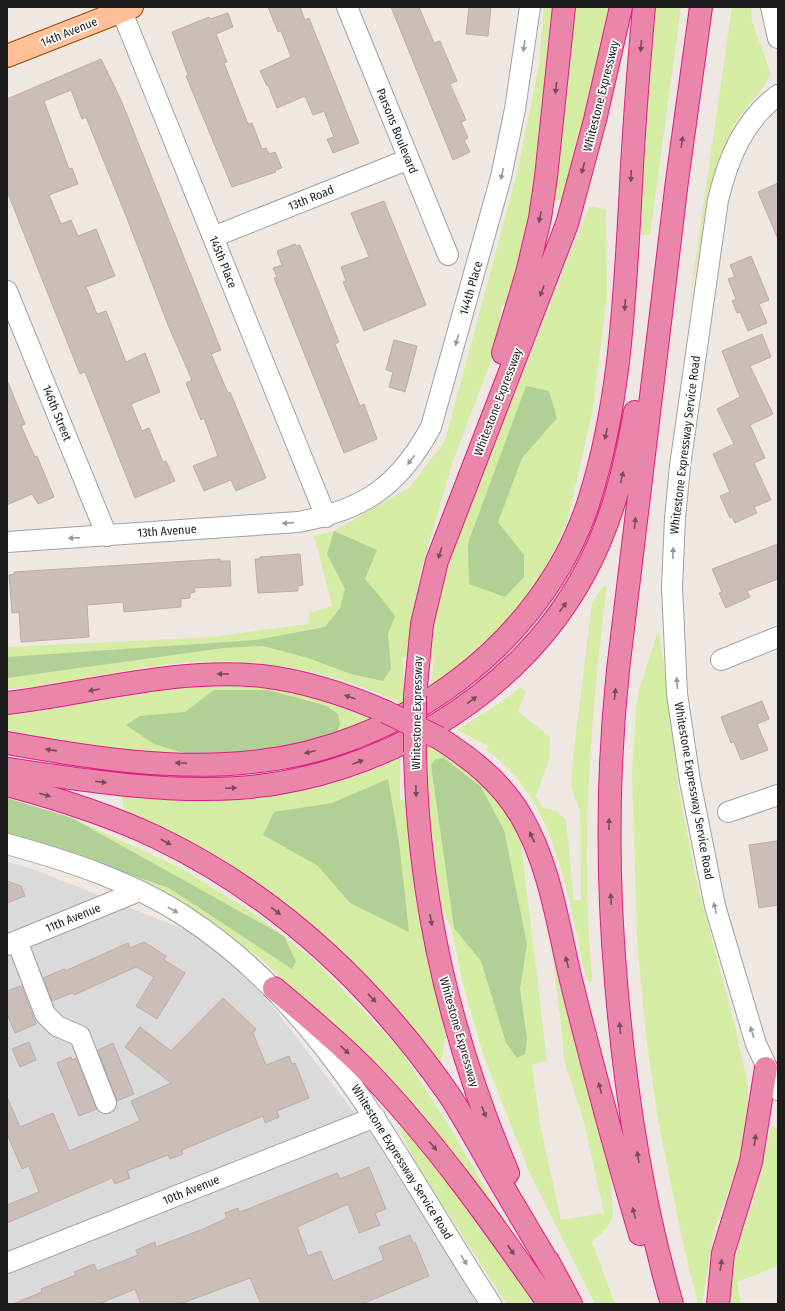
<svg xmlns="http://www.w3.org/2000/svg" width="785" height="1311" viewBox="0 0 785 1311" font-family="'Fira Sans Condensed',sans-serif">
  <rect width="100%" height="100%" fill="#efe8e2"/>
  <path fill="#dbdada" d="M7,862L33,869L193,933L253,981L377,1142L478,1304H7Z"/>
  <path fill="#d5eca5" d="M544,7H554L533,195L519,285L508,287L509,304L501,306L497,345L453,461L420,574L407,657H403L404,703L402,704C323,666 237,653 151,667C103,674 55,687 7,689V647L211,637L308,624L309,613L332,606L314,536L334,531L410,487L445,441L518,169L539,65Z
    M573,7H612L566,200H554Z
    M656,7H681L650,235H641V184Z
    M732,7H751L752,21L771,74L764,86L734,124L711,185L686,326Z
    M589,206L606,209L607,295L593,409L567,523L530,600L470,658L431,687L434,656L430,655L434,621L441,589L460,531Z
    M607,585C591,716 580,844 592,975V981L589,982L586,977C568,900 557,798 486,750L488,746L457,730L503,701L520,687L526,691L518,711L550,737V757L536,796L543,808L556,811L566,820L574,900H581L580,810L571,788L573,757L592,603L601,589Z
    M658,631L671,701L678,785L696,879L736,1030L748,1086V1115L744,1150L715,1227L702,1304H698L684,1248L658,1120L646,1037L637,940L632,772L636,708L639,690Z
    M215,682L268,686L325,698V702L371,719L344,731L194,756L69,746L7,733V711L128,691Z
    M429,745L478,778L505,811L520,835L547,1060L532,1065L540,1124L561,1220L604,1213L584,1122L564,1060L561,1024L544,889L610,1165L613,1216L607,1228L592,1242L615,1304H595L528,1169L482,1051L464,988L451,927L437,901L425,786L428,785L427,746Z
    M400,758V800L406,801L412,868L423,937L446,1036L439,1073L379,999L148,822L129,813L123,807L122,796C162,798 202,800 241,798C295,796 351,780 400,758Z
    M7,798L72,818L181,868L252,912L313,959L400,1049L451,1129L520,1249L352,1044L259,957L137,877L7,832Z
    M398,1126L420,1142L538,1304H507L420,1171Z
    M771,1126L777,1129L778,1133V1266L737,1282L741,1304H728L732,1262L753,1202Z"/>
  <path fill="#b1d095" d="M526,386L549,391L557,418L522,458L498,522L524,555V577L505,597L469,584L468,543Z
    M334,531L377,550L365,579L382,599L395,616L388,634L391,669L383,681L351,674L308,658L263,646L224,648L7,678V657L256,640L325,627L340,608L345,589L327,554Z
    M214,690H268L327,706L338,714L340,724L337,732L308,742L253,752L194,756L154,744L126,725L140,716L185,712Z
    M444,758L481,787L504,830L527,944L520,989L527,1039L525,1054L517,1058L506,1043L481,961L454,928L431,765L436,759Z
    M388,779L399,842L409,932L350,903L318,866L263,835L274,812L332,803Z
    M7,798L72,818L284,936L296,962L292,969L169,888L7,833Z"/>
  <path fill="#cbbdb8" stroke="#c1aba4" d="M268,7H300L305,20L309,18L359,143L333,153L327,139L334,137L324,111L313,115L305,96L277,108L268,85L267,86L260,71L291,57L281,31L278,32Z
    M391,7H419L434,43L440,41L457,81L450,84L466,120L461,122L468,138L464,140L470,152L453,160Z
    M469,7H491L488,36L466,34Z
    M228,13L233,27L216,34L227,62L224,63L248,124L252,123L262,149L266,148L269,154L275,152L282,168L275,170L276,172L232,187L186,76L188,75L172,32L209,17L210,19Z
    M101,59L121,100L221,350L211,354L228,393L230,392L266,478L236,491L231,480L204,491L193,466L218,456L204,418L201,420L186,383L192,380L168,325L128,221L86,117L82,119L71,90L44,101L69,169L72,168L78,184L49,195L61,224L71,220L78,236L96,229L115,276L86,287L97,314L106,311L126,362L145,353L160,392L131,404L142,431L149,428L163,462L166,461L175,481L135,498L85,372L80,374L7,191V99Z
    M778,183V239L758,192Z
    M384,201L426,305L364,331L343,282L346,281L341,267L369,257L351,213Z
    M295,244L296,246L300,245L339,342L335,344L346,371L360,406L364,404L377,439L344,453L274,278L277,277L273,268L282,265L277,251Z
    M751,256L769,300L759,304L767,323L748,331L740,312L737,313L732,301L736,299L728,279L735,277L730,265Z
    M762,334L771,357L750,366L773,414L750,425L765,458L754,463L771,500L754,507L757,513L735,523L732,517L730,518L720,496L730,492L713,454L734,444L717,409L740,397L722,351Z
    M394,340L417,346L405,392L389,387L393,372L386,370Z
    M7,380L25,424L21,426L35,457L37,456L54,497L38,504L32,494L7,505Z
    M778,544V579L747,591L750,597L726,608L719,593L722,592L712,569Z
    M300,554L303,585L298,586V591L258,593L255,559H260V557Z
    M220,559V561H230L231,586L194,588L195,592L190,593V598L181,599V607L124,612L123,602L87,605L89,637L21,642L19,612L12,613L9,575L14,574V572Z
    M762,701L769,719L757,724L768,750L741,760L734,742L731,743L721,717Z
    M777,841L778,905L759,908L749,845Z
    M7,881L21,886L25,896L7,903Z
    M144,942L166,956L164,960L185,973L157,1019L136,1006L154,977L136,967L74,995L72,993L52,1001L43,978L64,969L65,971L128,943L130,948Z
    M20,986L22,987L36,1024L15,1033L7,1014V991Z
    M223,998L256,1029L253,1033L266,1065L289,1056L292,1064L295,1063L309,1098L277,1111L279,1117L265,1123L263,1116L182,1150L183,1154L170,1159L168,1155L127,1171L130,1178L115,1184L112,1178L7,1223V1205L39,1192L29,1166L22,1169L7,1134V1097L20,1127L53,1113L69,1151L140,1121L131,1101L171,1083L125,1047L140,1027L171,1051Z
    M29,1042L36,1060L20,1067L12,1049Z
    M113,1043L134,1094L117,1101L98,1050Z
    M71,1057L72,1060L76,1058L97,1109L79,1116L57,1063Z
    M369,1167L386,1209L375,1213L380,1225L359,1233L348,1204L297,1227L308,1256L321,1251L333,1281L384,1260L379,1247L410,1235L413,1243L415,1242L429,1276L362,1304H261L250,1278L180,1304H141L135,1289L99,1304H13L42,1292L41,1289L76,1275L74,1272L94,1264L97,1271L138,1255L136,1250L155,1242L156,1247L203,1229L227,1218L225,1213L238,1208L239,1212L248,1209L337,1173L340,1179Z"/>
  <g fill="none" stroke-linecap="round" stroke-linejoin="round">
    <defs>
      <path id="minor" d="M120,7L326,517
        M347,7L448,255
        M771,7L778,38
        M778,95C743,121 728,159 718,200L680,466L675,518L672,587L677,694L690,781L715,906L756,1044L778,1090
        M213,237L409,159
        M7,291L107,536
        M7,542L298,522C364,510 399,486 431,427L501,177L515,109L530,7
        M721,660L778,637
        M728,812L778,795
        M7,844C69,861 133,882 186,917C329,1010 400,1166 491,1304
        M17,941L45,1014L57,1026L80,1036L106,1103
        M7,945L139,891
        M7,1263L375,1117"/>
      <path id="major" d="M7,56L132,7"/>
      <path id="highway" d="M503,353L527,273L540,218L546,177L564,7
        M415,696L422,624L437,561L567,224L595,120L621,7
        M7,703C91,693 177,667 262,676C305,681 347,695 386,712
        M439,738C472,759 501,782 521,816C550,865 558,926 571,980C592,1065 615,1150 640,1234
        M7,743C86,757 171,771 252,762C399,748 543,644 589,501C620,403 624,306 630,205C633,139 638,73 644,7
        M415,752C418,900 450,1037 508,1173
        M7,769C83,780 161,793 238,788C377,778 517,698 584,574C612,523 625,468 635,412
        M7,785C59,799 110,815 158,838C278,896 375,988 450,1096C463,1116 475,1138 487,1159C509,1197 532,1236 555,1274
        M274,988C306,1015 339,1042 369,1073C437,1144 493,1224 549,1304
        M548,1261L571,1304
        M672,1304C641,1198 625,1091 616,982C607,878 607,774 618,670L677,181L701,7
        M718,1304L723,1253L751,1162L766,1068"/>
    </defs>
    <use href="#minor" stroke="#a1a1a1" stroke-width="22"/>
    <use href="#major" stroke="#964900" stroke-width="24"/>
    <use href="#highway" stroke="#e01c82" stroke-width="24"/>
    <use href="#minor" stroke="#fff" stroke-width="20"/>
    <use href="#major" stroke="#ffbf97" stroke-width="22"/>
    <use href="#highway" stroke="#ea86aa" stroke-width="22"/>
    <defs>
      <path id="highway-bridge" d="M386,712L439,738
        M415,752V696"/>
    </defs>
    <use href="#highway-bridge" stroke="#e01c82" stroke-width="24" stroke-linecap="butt"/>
    <use href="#highway-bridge" stroke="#ea86aa" stroke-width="22"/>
  </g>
  <defs><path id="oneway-solid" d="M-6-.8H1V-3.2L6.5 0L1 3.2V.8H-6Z"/></defs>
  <g fill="#999">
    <use href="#oneway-solid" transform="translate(524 46) rotate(98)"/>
    <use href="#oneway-solid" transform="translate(502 174) rotate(103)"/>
    <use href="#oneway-solid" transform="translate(457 340) rotate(106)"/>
    <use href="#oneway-solid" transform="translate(411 460) rotate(127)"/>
    <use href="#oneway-solid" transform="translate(288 523) rotate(176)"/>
    <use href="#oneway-solid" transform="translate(74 538) rotate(177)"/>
    <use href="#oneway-solid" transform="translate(673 553) rotate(-88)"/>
    <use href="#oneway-solid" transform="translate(677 683) rotate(-94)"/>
    <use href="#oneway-solid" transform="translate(715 908) rotate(-104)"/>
    <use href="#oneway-solid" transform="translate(173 910) rotate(29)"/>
    <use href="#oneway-solid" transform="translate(752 1032) rotate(-107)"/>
    <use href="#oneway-solid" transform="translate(464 1260) rotate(58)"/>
  </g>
  <g fill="#794c5c">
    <use href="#oneway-solid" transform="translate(641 46) rotate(95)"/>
    <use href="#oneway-solid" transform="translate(556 88) rotate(96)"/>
    <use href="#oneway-solid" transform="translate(682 142) rotate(-82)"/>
    <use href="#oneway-solid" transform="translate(583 168) rotate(105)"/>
    <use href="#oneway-solid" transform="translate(631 176) rotate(93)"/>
    <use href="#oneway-solid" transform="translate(540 217) rotate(101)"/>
    <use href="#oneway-solid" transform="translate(542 291) rotate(111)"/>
    <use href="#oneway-solid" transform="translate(625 305) rotate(94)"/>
    <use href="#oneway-solid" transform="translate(606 434) rotate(102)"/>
    <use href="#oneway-solid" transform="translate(622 477) rotate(-76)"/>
    <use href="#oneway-solid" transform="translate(635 523) rotate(-83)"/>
    <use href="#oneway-solid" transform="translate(440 553) rotate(108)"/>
    <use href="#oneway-solid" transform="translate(563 607) rotate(-54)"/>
    <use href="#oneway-solid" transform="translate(223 674) rotate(180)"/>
    <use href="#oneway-solid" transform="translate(94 690) rotate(170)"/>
    <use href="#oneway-solid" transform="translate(615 694) rotate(-84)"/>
    <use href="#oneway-solid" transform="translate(350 697) rotate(-161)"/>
    <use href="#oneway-solid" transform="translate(472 700) rotate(-36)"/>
    <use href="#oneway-solid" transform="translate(51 750) rotate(-172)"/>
    <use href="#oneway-solid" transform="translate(310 752) rotate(166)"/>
    <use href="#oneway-solid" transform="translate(358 762) rotate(-21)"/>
    <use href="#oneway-solid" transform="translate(181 763) rotate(-178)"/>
    <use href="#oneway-solid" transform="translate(101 782) rotate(7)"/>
    <use href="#oneway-solid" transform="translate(231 788) rotate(-3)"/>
    <use href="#oneway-solid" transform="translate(416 791) rotate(88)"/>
    <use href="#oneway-solid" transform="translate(45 795) rotate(16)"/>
    <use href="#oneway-solid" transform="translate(609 824) rotate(-89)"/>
    <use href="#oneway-solid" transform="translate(532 837) rotate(-115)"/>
    <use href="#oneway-solid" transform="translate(166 842) rotate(28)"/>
    <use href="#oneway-solid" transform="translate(611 899) rotate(-93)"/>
    <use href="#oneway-solid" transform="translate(276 911) rotate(37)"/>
    <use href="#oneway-solid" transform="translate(431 920) rotate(80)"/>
    <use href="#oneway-solid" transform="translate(567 962) rotate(-104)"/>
    <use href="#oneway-solid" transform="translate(372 998) rotate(47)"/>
    <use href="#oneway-solid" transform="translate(620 1028) rotate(-96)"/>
    <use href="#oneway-solid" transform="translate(345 1050) rotate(43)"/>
    <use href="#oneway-solid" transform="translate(600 1088) rotate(-105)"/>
    <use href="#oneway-solid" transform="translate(484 1112) rotate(69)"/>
    <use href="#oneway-solid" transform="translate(755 1140) rotate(-81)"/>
    <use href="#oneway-solid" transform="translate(433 1146) rotate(50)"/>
    <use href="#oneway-solid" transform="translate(638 1157) rotate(-100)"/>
    <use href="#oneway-solid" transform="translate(634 1213) rotate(-105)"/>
    <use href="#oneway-solid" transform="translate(511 1250) rotate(55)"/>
    <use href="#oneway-solid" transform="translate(721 1265) rotate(-82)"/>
  </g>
  <g text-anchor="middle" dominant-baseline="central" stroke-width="3.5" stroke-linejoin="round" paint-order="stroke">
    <g font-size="12" fill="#1d1d1d" stroke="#fff">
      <text transform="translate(69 32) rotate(-22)">14th Avenue</text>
      <text transform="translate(601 96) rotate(-76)">Whitestone Expressway</text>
      <text transform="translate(397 131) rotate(68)">Parsons Boulevard</text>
      <text transform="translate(311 198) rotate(-22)">13th Road</text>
      <text transform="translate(223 262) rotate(68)">145th Place</text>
      <text transform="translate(471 288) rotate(-74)">144th Place</text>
      <text transform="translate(498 402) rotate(-69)">Whitestone Expressway</text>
      <text transform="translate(57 413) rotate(68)">146th Street</text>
      <text transform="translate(685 445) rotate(-83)">Whitestone Expressway Service Road</text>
      <text transform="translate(167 531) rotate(-4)">13th Avenue</text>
      <text transform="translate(417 713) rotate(-89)">Whitestone Expressway</text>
      <text transform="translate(694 791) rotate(80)">Whitestone Expressway Service Road</text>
      <text transform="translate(73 918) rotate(-22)">11th Avenue</text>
      <text transform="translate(459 1032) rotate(74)">Whitestone Expressway</text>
      <text transform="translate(402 1162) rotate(58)">Whitestone Expressway Service Road</text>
      <text transform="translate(191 1190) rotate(-22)">10th Avenue</text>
    </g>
  </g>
  <rect width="785" height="1311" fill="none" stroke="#1d1d1d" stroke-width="16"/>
</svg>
